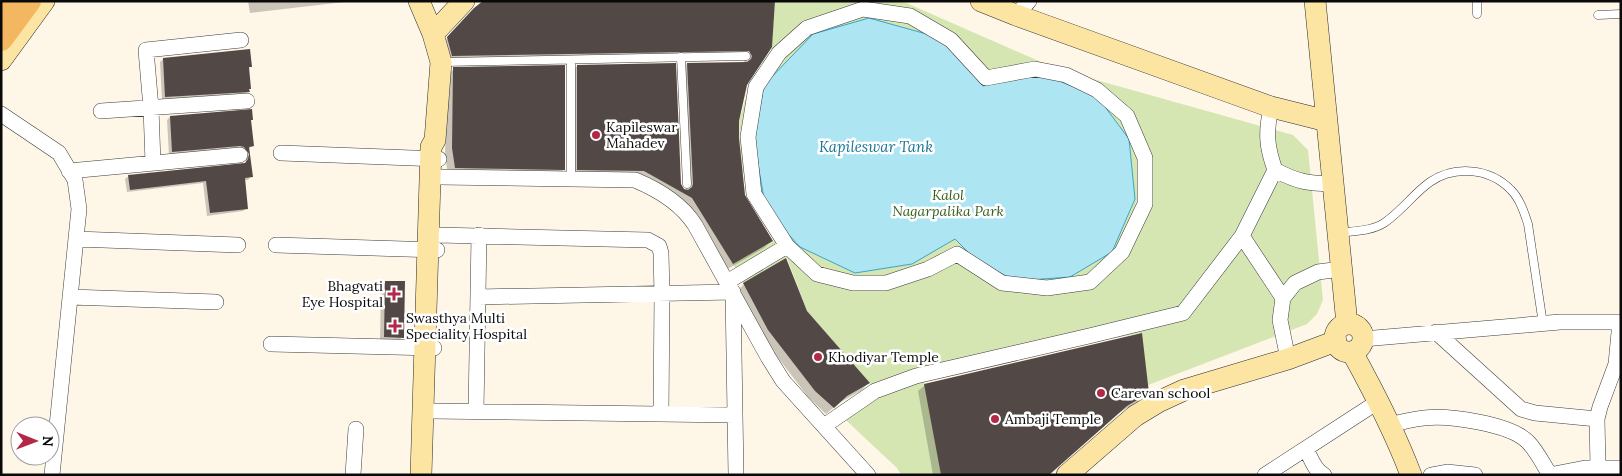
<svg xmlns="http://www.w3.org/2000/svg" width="1622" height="476" viewBox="0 0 1622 476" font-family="Lora,serif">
  <rect width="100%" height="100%" fill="#fef6e7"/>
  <path fill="#d6e6b3" d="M775,1H902L1057,69L1293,135L1308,150L1323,300L1317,314L1307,324L1148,385L1141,333L1043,352L924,382L941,475H901L897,468L834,409L871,384L807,311L787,258L743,283L733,264L779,238L752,199L740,162L739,121L751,80L771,54Z"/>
  <path fill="#ade5f3" stroke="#37a6c8" d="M869,18L941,38L983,86L1041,74L1097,96L1129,139L1135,199L1112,252L1070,277L1015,281L975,259L955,239L912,264L855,273L800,247L766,210L754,141L764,85L813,34Z"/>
  <path fill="#0003" d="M248,1H353L250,13Z
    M774,1L746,85L738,121L737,138L744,196L771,241L764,248L726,270L685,205L637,178L570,176V73L577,66L683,190H686L681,71L687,64L745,63L742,58L446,63L441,45L467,16Z
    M163,59L251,66L248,69V92L245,95L162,100L160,62Z
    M454,69L564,169L557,176L448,174L445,156L447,76Z
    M170,117L252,119L250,121L253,146L248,149L251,176L248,180H244L247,208L243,211L207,216L203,183L127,192L125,179L129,176L246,163V158L169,155L167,120Z
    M386,282L402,337L397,343L380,342L381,287Z
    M744,284L806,312L868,383L862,390L839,403L826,414L809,398L762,337L737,291Z
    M925,385L1148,393L1141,399L1119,413L1048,475H933L918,391Z"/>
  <path fill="#524946" d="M483,1H775L772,47L747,85L739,121V138L745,195L773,241L733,264L692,198L644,171L577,170V65L676,63L681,184L684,189L688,190L692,187L693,184L687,63L747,62L751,59L752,56L749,51L452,56L447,37L474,8Z
    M250,49L252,67H249L251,89H249L250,92L165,97L163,58Z
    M565,65V170L455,168L452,148L453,67Z
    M252,109L253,120H251L254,146L249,147L253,177L245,178L248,209L210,213L206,181L130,190L128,175L245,163L248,159L249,154L244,147L240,146L172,152L170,116Z
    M786,258L807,311L870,383L847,396L834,408L815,391L768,330L743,283Z
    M385,281H405L404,338L384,337Z
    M1142,333L1149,393L1127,406L1049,475H941L924,384Z"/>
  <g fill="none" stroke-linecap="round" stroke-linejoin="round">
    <defs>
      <path id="lane" d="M1477,1V14
        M1598,15L1621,14
        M681,57L687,184
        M443,62L746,56
        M571,178V60
        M1339,233C1353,231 1372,231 1384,223C1401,212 1413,194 1430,182C1455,165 1490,168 1511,190C1520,199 1524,212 1528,224L1543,324"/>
      <path id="street" d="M1016,15L1029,1
        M1271,107C1266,132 1266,145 1275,170C1298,182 1306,183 1332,184
        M101,111L247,101
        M1,114L59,153L75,180L79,209L52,475
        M281,153L439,159
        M153,163L151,108L146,50L241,40
        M69,171L240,155
        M440,177L635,180C659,190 681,203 695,225L768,357L783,381L868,475
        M437,235L648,240L659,246L661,253L662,294L661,414
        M1242,236L1283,298
        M76,239L238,245
        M276,245L437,250
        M727,282L787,246L817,274L853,283H886L928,269L957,254L1002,283L1047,288L1090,282L1122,252L1145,204V158L1127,116L1097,90L1066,75L1035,69L986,78L951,40L910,16L863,9L807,28L779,53L756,87L748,137L754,194L787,246
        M70,297L216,302
        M478,297L733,292L736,475
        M1436,332L1521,409L1535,413L1597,419
        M1363,339L1560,322H1621
        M271,344L434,348
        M1288,359L1280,320L1283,298L1295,283L1318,272L1341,269
        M432,411L735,415
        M476,411L479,235
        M1390,425C1401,422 1413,419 1424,418C1449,415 1511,424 1528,442C1537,451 1543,464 1550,475
        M824,426L875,391L916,376L1089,336L1183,313L1242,236L1275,170
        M1306,449C1311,458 1314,470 1324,475
        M1598,467L1597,419L1600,407L1616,364L1620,322
        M353,475L356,429
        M1265,475L1379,401
        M1431,475L1447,472L1475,475
        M1549,475L1585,468H1621"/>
      <path id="secondary" d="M419,1L433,34L441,62L435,140L431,147L421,475
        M981,1L1016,15L1271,107L1327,121
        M1315,1L1347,324
        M433,34L464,1
        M1,60L44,1
        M1335 338a14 14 0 1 1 28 0a14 14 0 1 1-28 0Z
        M1352,352C1374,392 1395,432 1411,475
        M1067,475L1135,416L1158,402L1184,390L1288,359L1336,341"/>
      <path id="primary" d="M1,9L7,1
        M1,39L29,1"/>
    </defs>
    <use href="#lane" stroke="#3c3c3c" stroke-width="9"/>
    <use href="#street" stroke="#3c3c3c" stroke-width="16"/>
    <use href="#secondary" stroke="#2b2b2b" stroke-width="22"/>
    <use href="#primary" stroke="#1a1a1a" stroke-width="25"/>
    <use href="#lane" stroke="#fff" stroke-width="8"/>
    <use href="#street" stroke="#fff" stroke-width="15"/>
    <use href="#secondary" stroke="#fce4a3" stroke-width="21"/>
    <use href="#primary" stroke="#f4b761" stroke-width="24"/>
  </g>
  <g fill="#b32846" stroke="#fff" stroke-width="2">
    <circle cx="596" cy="135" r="5"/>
    <path d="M391.5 286.5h5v5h5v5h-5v5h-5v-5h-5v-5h5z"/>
    <path d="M392.5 318.5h5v5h5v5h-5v5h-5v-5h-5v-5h5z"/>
    <circle cx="818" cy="357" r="5"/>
    <circle cx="1101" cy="393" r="5"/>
    <circle cx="995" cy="419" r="5"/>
  </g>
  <g text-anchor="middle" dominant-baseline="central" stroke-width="5" stroke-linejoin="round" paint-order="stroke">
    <g font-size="14" fill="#090909" stroke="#fff" text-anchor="start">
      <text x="606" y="127">Kapileswar<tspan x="606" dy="16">Mahadev</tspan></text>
      <text x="383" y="286" text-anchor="end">Bhagvati<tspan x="383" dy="16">Eye Hospital</tspan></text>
      <text x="406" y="318">Swasthya Multi<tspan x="406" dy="16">Speciality Hospital</tspan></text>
      <text x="828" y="357">Khodiyar Temple</text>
      <text x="1111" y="393">Carevan school</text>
      <text x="1005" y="419">Ambaji Temple</text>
    </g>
    <g font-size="14" font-style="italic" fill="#365d1d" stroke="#fff">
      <text x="948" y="195">Kalol<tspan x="948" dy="16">Nagarpalika Park</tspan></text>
    </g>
    <g font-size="15" font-style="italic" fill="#197495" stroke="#fff">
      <text x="876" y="146">Kapileswar Tank</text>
    </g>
  </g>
  <rect width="1622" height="476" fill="none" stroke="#090909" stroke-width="5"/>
  <g transform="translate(35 441) rotate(91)"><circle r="24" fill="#ffffff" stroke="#9d9d9d"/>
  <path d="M0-4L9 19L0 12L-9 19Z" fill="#b32846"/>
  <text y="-8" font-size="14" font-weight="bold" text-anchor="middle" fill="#090909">N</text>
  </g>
</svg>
